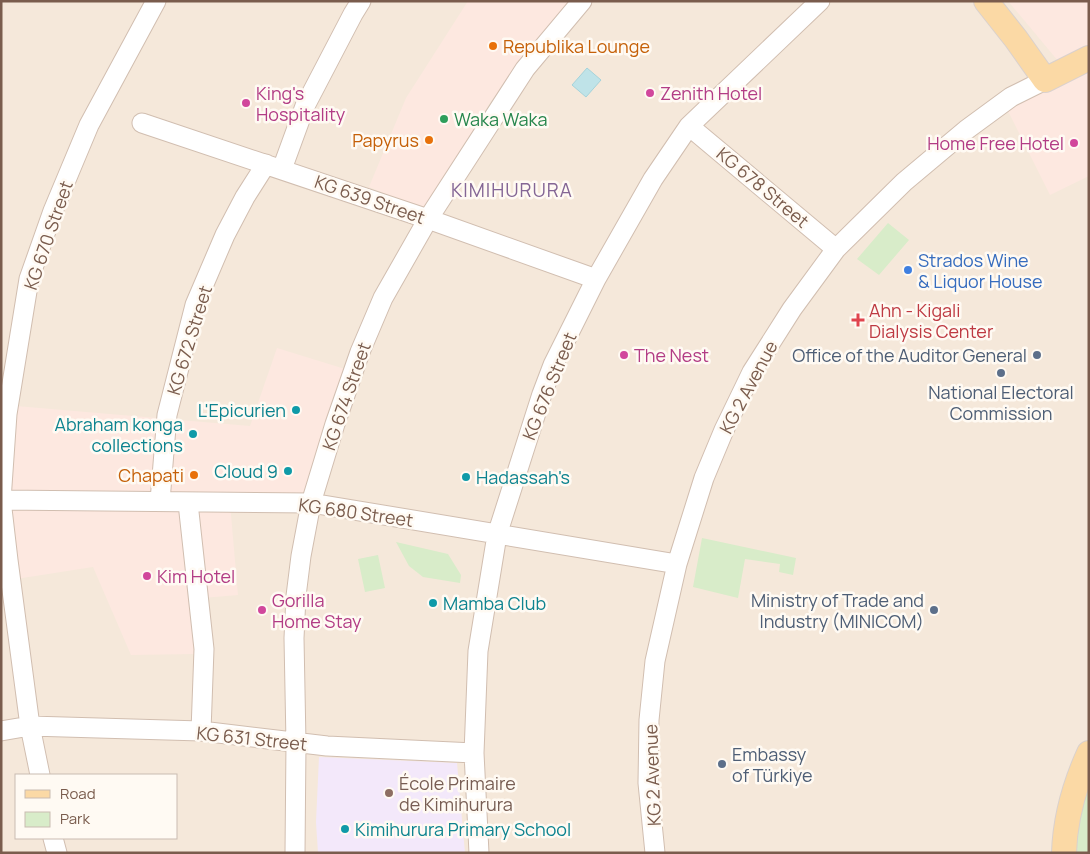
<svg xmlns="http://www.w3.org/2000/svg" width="1090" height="854" viewBox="0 0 1090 854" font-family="Manrope,sans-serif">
  <rect width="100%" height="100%" fill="#fdf6ec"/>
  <path fill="#f5e8da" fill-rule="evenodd" d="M1,1H1089V853H1ZM16,775H176V838H16Z"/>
  <path fill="#fde8e0" d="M468,1H572L491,101L425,210L369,187L406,98Z
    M1008,1H1089V176L1050,195L1007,109L1069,74Z
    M277,348L345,369L305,494L229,492L238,595L191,599L194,654L131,655L93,567L16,579L11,489L16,406L250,426Z"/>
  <path fill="#f3e8fa" d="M319,757L457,763L465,853H318L316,822Z"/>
  <path fill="#d8ecc9" d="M888,223L909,240L879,275L857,259Z
    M702,538L796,558L793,575L779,572L780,564L745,559L738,598L693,587Z
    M396,542L448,554L461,575L460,583L423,577L409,566Z
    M378,555L385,588L365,592L358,559Z
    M1089,785V853H1072L1082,801Z"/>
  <path fill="#bfe3e8" stroke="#a5d3da" d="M587,68L601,80L586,97L572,85Z"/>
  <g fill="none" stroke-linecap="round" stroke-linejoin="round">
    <defs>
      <path id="minor" d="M156,1L89,125L53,211L29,279L7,414L1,500L8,560L30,726L201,731L327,746L474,753
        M142,123L428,219L596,279
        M689,126L836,249
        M282,169L305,106L353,14L361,1
        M1,500L311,503L677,564
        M160,501L167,415L195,305L225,235L245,197L266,164
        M188,503L204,649L201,731
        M1,731L30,726L40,775
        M53,838L57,853
        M295,853L296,743L294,638L296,596L301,556L311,503L335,424L360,352L383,298L428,219L525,69L582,1
        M479,853L474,753L478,651L497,535L542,394L553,365L596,279L653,179L689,126L820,1
        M655,853L648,783L649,720L655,661L677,564L704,478L724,430L752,372L792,309L836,249L904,182L966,130L1011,97L1045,80"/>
      <path id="major" d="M986,1L1016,39L1045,80L1089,58
        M1064,853C1065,819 1075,784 1089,753"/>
    </defs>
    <use href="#minor" stroke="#d1beb0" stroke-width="21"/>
    <use href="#major" stroke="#dad1cd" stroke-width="26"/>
    <use href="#minor" stroke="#fff" stroke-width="19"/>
    <use href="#major" stroke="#fbd9a5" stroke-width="24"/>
  </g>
  <g fill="#e8710a" stroke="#fffaf3" stroke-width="2">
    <circle cx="493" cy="46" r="5"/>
    <circle cx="429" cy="140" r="5"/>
    <circle cx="194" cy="475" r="5"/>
  </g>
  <g fill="#d1479c" stroke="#fffaf3" stroke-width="2">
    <circle cx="650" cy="93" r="5"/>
    <circle cx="246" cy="103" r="5"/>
    <circle cx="1074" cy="143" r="5"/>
    <circle cx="624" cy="355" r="5"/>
    <circle cx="147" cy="576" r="5"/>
    <circle cx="262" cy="610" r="5"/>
  </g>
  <circle fill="#2e9e5b" stroke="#fffaf3" stroke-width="2" cx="444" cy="119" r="5"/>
  <circle fill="#3f7fe0" stroke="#fffaf3" stroke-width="2" cx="908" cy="270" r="5"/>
  <path fill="#e0444e" stroke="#fffaf3" stroke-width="2" d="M855.5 312.5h5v5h5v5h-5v5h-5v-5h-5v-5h5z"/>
  <g fill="#5c6f8a" stroke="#fffaf3" stroke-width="2">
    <circle cx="1037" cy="355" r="5"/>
    <circle cx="1001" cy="373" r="5"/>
    <circle cx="934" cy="610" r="5"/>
    <circle cx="722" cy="764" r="5"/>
  </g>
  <g fill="#0f9aa8" stroke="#fffaf3" stroke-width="2">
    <circle cx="296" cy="410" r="5"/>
    <circle cx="193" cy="434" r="5"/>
    <circle cx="288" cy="471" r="5"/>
    <circle cx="466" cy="477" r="5"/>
    <circle cx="433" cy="603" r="5"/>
    <circle cx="345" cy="829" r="5"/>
  </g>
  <circle fill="#8d6e63" stroke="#fffaf3" stroke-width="2" cx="389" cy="793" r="5"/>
  <g text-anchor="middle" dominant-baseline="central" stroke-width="5" stroke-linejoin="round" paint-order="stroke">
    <g font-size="18" fill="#c56008" stroke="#fffaf3" text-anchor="end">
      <text x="503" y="46" text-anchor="start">Republika Lounge</text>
      <text x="419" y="140">Papyrus</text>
      <text x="184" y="475">Chapati</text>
    </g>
    <g font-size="18" fill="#b23c85" stroke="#fffaf3" text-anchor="start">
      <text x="256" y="93">King's<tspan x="256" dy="21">Hospitality</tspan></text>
      <text x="660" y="93">Zenith Hotel</text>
      <text x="1064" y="143" text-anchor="end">Home Free Hotel</text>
      <text x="634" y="355">The Nest</text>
      <text x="157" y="576">Kim Hotel</text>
      <text x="272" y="600">Gorilla<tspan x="272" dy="21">Home Stay</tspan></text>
    </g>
    <g font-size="18" fill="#27864d" stroke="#fffaf3" text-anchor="start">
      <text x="454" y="119">Waka Waka</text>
    </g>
    <g font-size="18" fill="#7a5c4d" stroke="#fffaf3">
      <text transform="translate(763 187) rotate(40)">KG 678 Street</text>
      <text transform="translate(370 199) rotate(19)">KG 639 Street</text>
      <text transform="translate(48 235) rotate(-71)">KG 670 Street</text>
      <text transform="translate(189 340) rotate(-73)">KG 672 Street</text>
      <text transform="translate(549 386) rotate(-68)">KG 676 Street</text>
      <text transform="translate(748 387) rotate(-62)">KG 2 Avenue</text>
      <text transform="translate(346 396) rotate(-71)">KG 674 Street</text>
      <text transform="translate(356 512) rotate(8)">KG 680 Street</text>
      <text transform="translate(252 738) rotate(6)">KG 631 Street</text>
      <text transform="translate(652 775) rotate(-92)">KG 2 Avenue</text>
    </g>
    <g font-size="18" fill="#366cbe" stroke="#fffaf3" text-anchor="start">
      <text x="918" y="260">Strados Wine<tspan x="918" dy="21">&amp; Liquor House</tspan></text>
    </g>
    <g font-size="18" fill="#be3a42" stroke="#fffaf3" text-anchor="start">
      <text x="869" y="310">Ahn - Kigali<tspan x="869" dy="21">Dialysis Center</tspan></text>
    </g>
    <g font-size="18" fill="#4e5e75" stroke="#fffaf3" text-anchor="end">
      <text x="1027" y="355">Office of the Auditor General</text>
      <text x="1001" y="392" text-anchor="middle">National Electoral<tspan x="1001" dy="21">Commission</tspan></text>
      <text x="924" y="600">Ministry of Trade and<tspan x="924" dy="21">Industry (MINICOM)</tspan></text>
      <text x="732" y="754" text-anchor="start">Embassy<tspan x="732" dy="21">of Türkiye</tspan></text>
    </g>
    <g font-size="18" fill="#0d838f" stroke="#fffaf3" text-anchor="end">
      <text x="286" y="410">L'Epicurien</text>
      <text x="183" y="424">Abraham konga<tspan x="183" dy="21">collections</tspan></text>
      <text x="278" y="471">Cloud 9</text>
      <text x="476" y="477" text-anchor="start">Hadassah's</text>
      <text x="443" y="603" text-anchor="start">Mamba Club</text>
      <text x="355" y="829" text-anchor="start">Kimihurura Primary School</text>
    </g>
    <g font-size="18" fill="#785e54" stroke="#fffaf3" text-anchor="start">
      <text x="399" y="783">École Primaire<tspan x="399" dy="21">de Kimihurura</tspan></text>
    </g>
    <g font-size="19" letter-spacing="1" fill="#846695" stroke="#fffaf3">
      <text x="512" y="190">KIMIHURURA</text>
    </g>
  </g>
  <rect width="1090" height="854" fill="none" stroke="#7a5c4d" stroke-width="5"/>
  <rect x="15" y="774" width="162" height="65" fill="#fffaf3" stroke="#cabbb1"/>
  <rect x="25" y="790" width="25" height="8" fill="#fbd9a5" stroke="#cabbb1"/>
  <text x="60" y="799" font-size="15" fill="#7a5c4d">Road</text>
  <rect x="25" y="812" width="25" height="15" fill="#d8ecc9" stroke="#cabbb1"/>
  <text x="60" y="824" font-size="15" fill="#7a5c4d">Park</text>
</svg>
